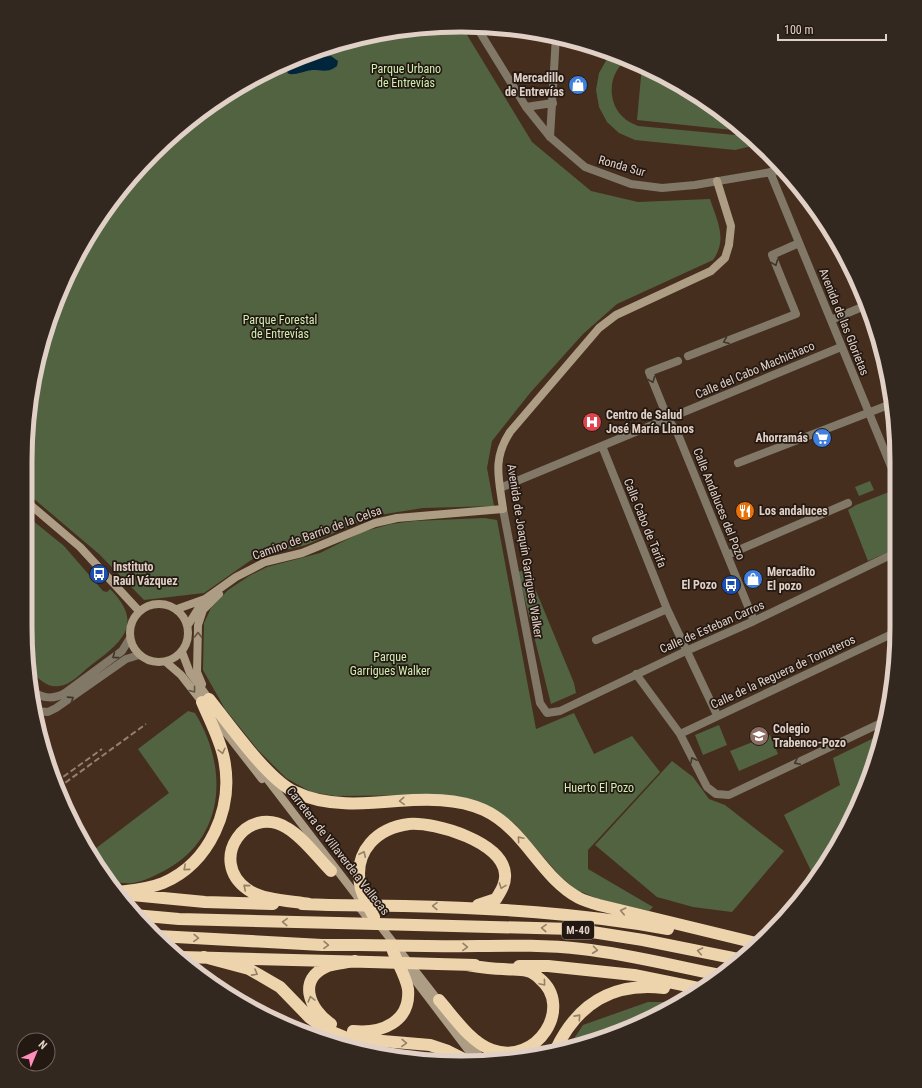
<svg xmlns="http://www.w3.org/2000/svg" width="922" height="1088" viewBox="0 0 922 1088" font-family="'Roboto Condensed',sans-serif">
  <rect width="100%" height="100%" fill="#462e1e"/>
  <path fill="#526342" d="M461,25L532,142L591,191L638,202L710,199C717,221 728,239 713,260L617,304L583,334L530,393L492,441L487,468L494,506L423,508L373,516L306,545L254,558L204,593L144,600L99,554L27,493L29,404L40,348L70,268L115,196L173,133L219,98L294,58L376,33Z
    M613,54L629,59C610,69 606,97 620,114C625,120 631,123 638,126L735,135L746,133L757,142L752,146L735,150L635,140L619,133L607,122L599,107L596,90L599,73L607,59Z
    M642,66L703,99L742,131L637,120Z
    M870,481L874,490L859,496L855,487Z
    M894,490L897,496V548L868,561L848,510L856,505Z
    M27,516L64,546L103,591L107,592L110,589C146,625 120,643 90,666C81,673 71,685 59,686C47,688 39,679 31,671L25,627Z
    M484,518L497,520L536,729L574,713L594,754L632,736L660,772L588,850V869L653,907L649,911L598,899L575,889L559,875L515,824L497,811L470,799L438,795L335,796L311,792L286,778L258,750L225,709L203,670L204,623L211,608L228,590L249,576L267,567L320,553L362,532L391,524L414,521Z
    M527,569L574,683L576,693L551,704L518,572Z
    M188,711L195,713C227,765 227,834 169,868C159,874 145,881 133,883C126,884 118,882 112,882L91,852L169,793L138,749Z
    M719,725L727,745L703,755L695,735Z
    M770,735L778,754L739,771L730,751Z
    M880,735L874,767L839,845L815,879L784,815L840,785L833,758Z
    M672,761L693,777L709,799L725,805L784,851L732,912L693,907L657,897L595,845Z
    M648,1002H680L628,1030L569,1046L583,1025Z"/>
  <path fill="#01263c" d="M311,55L322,57L331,56L338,61L337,66C329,73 322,70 312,70C304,71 297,75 289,74L287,72C291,62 301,57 311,55Z"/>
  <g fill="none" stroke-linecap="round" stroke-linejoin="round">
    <path stroke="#817868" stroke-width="8" d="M476,26L526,107L550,137L585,167L631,184L662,188L695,185L783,170
      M526,107L553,103
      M550,137L556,36
      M770,172L897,481
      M831,320L867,305
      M688,356L796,314L772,255L799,243
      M678,361L649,372L668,419L677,432L754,621
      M602,446L667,609L717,715
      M738,463L891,404
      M500,488L841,347
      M503,509L540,703L547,713L560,711L686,651L754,621L897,552
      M727,555L848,503
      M596,640L667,609
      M636,674L680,734L707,787L716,794L729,795L883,722
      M34,692C43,699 55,699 65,693L122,651L130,638
      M36,711L48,712L56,708L126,659L139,655
      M680,734L896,632"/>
    <path stroke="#ad9d84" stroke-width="8" d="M27,502L80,547L139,611
      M130 633a29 29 0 1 1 58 0a29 29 0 1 1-58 0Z
      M177,609L205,599L236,577L265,562L302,553L375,523L397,518L503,509C499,478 492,460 510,432L599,328L616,315L711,271L725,258L729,245L731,226L717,181
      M188,625L203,601
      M182,652L190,673L212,703
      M166,662L181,675L262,779
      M202,684L197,672L198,625L203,610L219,594
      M261,771L363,904
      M356,903L373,925
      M378,923L441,1004
      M402,963L475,1059
      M466,1037L482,1059"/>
    <path stroke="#edd4ad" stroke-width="12" d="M209,699C229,724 268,780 295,792C326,807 364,804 397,801C426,799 457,798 484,810C525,829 540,877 579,898C585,901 592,903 599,905L756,943
      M118,892C134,890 148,889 163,883C210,863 234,808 224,759C220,739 210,721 202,702
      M132,895L205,902L273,904
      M302,904L329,905
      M309,904C292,901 261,900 247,889C207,860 247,803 287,828C304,838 317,857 331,871
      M404,906C493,908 580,913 668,929
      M134,915L179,919L338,923
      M374,917C369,907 361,895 360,884C354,851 377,828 409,824C436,822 503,842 505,874C506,883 501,891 496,899L478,905
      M415,925L573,929L643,940L738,959
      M158,936L322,945H358
      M426,946C478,947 531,943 582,949C628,954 674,966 720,975
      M181,957L370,962
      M204,957L249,969L280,987L310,1018L325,1029L347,1038L430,1045L448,1051L464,1059
      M438,964L475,965
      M519,966H548L634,975L703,989
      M439,1000C454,1017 470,1042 492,1050C537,1066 574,1007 540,979C537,976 531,972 527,971C520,969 511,970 503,969C491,969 479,967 467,965
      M331,1024C310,1010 296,979 328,966C336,963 346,963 355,961
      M353,1031C381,1034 411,1022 408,989C406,977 397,962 393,951
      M556,1049C578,1003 613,982 664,988"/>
    <path stroke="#948073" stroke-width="2" stroke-dasharray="6 3" stroke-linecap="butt" d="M56,782L102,749
      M58,788L146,724"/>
    <path stroke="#edd4ad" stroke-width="12" d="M329,905L404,906
      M338,923L415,925
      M358,945L426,946
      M370,962L438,964"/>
  </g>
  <defs><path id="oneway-chevron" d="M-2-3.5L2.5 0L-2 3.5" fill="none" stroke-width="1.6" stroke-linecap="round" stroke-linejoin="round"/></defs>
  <g stroke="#40362c">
    <use href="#oneway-chevron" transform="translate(775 263) rotate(68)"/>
    <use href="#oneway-chevron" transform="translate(726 341) rotate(158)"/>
    <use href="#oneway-chevron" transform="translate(652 380) rotate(68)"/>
    <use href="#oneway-chevron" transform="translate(115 656) rotate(144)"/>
    <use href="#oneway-chevron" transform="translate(71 699) rotate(-33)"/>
    <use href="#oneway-chevron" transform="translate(693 760) rotate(-117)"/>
    <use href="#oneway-chevron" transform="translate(797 762) rotate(154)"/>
  </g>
  <g stroke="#625445">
    <use href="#oneway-chevron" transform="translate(198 635) rotate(-89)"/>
    <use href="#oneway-chevron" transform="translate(193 690) rotate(52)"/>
  </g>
  <g stroke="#938067">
    <use href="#oneway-chevron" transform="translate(222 751) rotate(76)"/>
    <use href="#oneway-chevron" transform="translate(402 801) rotate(176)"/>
    <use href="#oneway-chevron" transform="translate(520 839) rotate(-131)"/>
    <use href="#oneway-chevron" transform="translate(363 854) rotate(-65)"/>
    <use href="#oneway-chevron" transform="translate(186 868) rotate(139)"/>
    <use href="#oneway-chevron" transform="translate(502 886) rotate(110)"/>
    <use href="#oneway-chevron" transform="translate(246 887) rotate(-140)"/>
    <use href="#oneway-chevron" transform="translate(435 906) rotate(-179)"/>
    <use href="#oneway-chevron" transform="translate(623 911) rotate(-167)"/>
    <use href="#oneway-chevron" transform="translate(285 922) rotate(-178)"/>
    <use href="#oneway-chevron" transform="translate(544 928) rotate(-177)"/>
    <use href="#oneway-chevron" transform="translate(196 938) rotate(2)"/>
    <use href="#oneway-chevron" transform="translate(326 945) rotate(1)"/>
    <use href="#oneway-chevron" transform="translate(465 947) rotate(1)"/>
    <use href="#oneway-chevron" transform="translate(595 950) rotate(7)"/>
    <use href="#oneway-chevron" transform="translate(700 951) rotate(-169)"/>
    <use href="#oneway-chevron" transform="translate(255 973) rotate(29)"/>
    <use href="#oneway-chevron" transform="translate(543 983) rotate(50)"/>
    <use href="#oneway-chevron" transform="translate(311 999) rotate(-105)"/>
    <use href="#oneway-chevron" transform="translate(578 1017) rotate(-48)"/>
    <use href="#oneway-chevron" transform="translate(404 1043) rotate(2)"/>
  </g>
  <defs>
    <symbol id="shop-disc" viewBox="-11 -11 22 22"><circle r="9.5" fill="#3f7fe0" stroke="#241912"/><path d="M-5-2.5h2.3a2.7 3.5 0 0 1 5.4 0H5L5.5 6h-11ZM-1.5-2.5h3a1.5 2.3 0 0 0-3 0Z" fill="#fff"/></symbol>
    <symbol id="hospital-disc" viewBox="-11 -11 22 22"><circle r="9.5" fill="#e0444e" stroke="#241912"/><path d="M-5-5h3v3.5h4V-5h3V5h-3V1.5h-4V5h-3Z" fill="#fff"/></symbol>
    <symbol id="supermarket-disc" viewBox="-11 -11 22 22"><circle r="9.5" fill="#3f7fe0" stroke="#241912"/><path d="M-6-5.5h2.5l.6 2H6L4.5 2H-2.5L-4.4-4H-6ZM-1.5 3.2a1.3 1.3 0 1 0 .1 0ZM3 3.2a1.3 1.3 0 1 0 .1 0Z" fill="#fff"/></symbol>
    <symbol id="restaurant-disc" viewBox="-11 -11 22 22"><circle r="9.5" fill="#e8710a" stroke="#241912"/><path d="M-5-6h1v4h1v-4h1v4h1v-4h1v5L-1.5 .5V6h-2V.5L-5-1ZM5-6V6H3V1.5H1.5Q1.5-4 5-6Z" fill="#fff"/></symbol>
    <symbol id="bus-disc" viewBox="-11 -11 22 22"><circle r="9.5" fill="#1a4fb4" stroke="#241912"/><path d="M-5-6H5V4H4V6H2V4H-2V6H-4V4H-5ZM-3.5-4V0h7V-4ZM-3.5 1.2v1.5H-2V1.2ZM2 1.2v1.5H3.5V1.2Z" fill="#fff"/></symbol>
    <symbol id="school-disc" viewBox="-11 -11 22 22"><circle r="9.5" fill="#8d6e63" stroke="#241912"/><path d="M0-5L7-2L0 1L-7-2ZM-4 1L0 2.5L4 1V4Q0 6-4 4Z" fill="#fff"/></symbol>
  </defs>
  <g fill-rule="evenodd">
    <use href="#shop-disc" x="567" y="74" width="22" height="22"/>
    <use href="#hospital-disc" x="581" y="411" width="22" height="22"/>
    <use href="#supermarket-disc" x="811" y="427" width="22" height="22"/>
    <use href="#restaurant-disc" x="734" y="500" width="22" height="22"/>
    <use href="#bus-disc" x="88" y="563" width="22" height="22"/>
    <use href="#shop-disc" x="742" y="568" width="22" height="22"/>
    <use href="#bus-disc" x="720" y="574" width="22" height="22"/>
    <use href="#school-disc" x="748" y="725" width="22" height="22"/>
  </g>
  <g text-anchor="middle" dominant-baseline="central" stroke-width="3.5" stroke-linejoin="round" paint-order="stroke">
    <rect fill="#241912" stroke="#a89990" stroke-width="1" x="562" y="921" width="32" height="18" rx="3"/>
    <g font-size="11" font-weight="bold" fill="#e0d0c6">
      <text x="578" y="930">M-40</text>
    </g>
    <g font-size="12" fill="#cff0b2" stroke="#241912">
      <text x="406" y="69">Parque Urbano<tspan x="406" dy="14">de Entrevías</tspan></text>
      <text x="280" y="320">Parque Forestal<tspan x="280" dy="14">de Entrevías</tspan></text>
      <text x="390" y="657">Parque<tspan x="390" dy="14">Garrigues Walker</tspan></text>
      <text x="599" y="788">Huerto El Pozo</text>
    </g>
    <g font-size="12" font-weight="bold" fill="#e0d0c6" stroke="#241912" text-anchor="start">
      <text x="564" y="78" text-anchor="end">Mercadillo<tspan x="564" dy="14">de Entrevías</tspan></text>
      <text x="606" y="415">Centro de Salud<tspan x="606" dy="14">José María Llanos</tspan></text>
      <text x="808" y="438" text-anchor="end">Ahorramás</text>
      <text x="759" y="511">Los andaluces</text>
      <text x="113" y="567">Instituto<tspan x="113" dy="14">Raúl Vázquez</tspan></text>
      <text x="767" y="572">Mercadito<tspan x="767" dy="14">El pozo</tspan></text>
      <text x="717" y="585" text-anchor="end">El Pozo</text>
      <text x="773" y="729">Colegio<tspan x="773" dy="14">Trabenco-Pozo</tspan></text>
    </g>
    <g font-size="12" fill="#e0d0c6" stroke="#241912">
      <text transform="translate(622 166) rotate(16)">Ronda Sur</text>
      <text transform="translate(844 322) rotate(68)">Avenida de las Glorietas</text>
      <text transform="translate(755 370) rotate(-23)">Calle del Cabo Machichaco</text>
      <text transform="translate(719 504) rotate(68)">Calle Andaluces del Pozo</text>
      <text transform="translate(645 523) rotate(68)">Calle Cabo de Tarifa</text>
      <text transform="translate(317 533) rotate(-20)">Camino de Barrio de la Celsa</text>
      <text transform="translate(525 551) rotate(81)">Avenida de Joaquín Garrigues Walker</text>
      <text transform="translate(712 627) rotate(-24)">Calle de Esteban Carros</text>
      <text transform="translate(783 672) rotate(-25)">Calle de la Reguera de Tomateros</text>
      <text transform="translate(338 851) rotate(52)">Carretera de Villaverde a Vallecas</text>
    </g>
  </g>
  <path d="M0 0H922V1088H0ZM461 32H461A429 429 0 0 1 890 461V627A429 429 0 0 1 461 1056H461A429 429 0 0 1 32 627V461A429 429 0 0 1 461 32Z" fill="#332820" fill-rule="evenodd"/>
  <path fill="none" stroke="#e0d0c6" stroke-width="5" d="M461 32H461A429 429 0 0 1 890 461V627A429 429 0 0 1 461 1056H461A429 429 0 0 1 32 627V461A429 429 0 0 1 461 32Z"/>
  <g transform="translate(36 1052) rotate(44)"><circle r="19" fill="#241912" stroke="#6f625a"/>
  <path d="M0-3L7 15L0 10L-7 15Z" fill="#ff8ebb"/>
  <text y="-6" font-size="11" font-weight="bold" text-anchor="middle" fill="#e0d0c6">N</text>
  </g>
  <path d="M778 34v6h108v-6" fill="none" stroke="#e0d0c6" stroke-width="2"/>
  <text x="784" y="34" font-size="12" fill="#e0d0c6" stroke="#241912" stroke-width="3" paint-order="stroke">100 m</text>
</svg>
